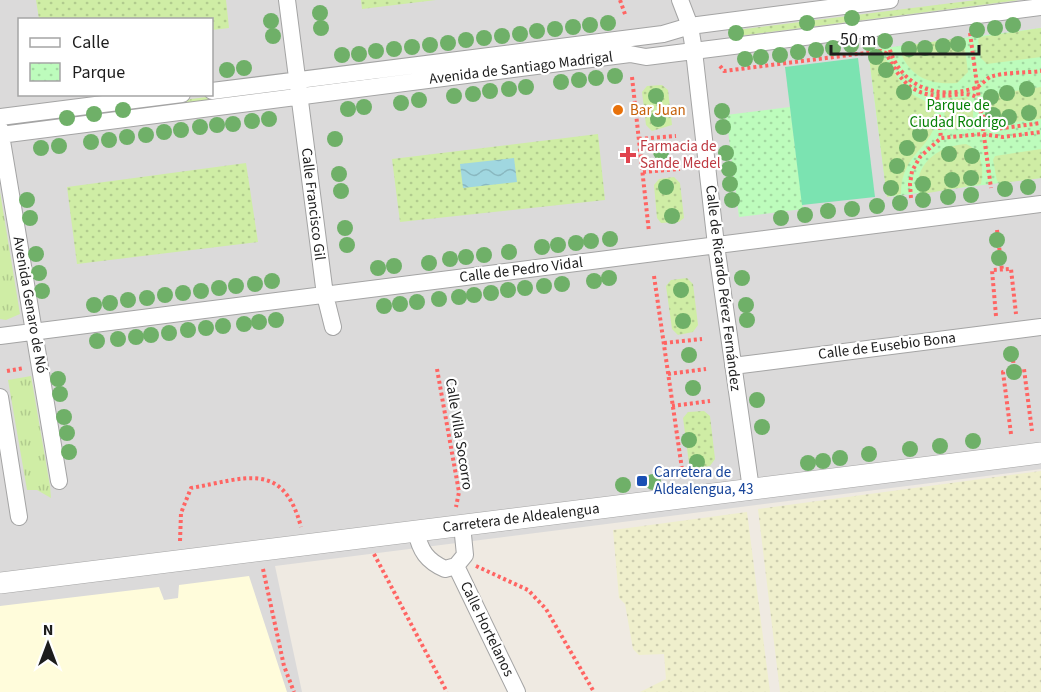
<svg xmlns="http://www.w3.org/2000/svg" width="1041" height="692" viewBox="0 0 1041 692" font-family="'Source Sans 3',sans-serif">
  <defs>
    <pattern id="farmland-dots" width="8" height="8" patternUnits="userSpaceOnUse" patternTransform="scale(1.5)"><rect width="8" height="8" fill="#efefcc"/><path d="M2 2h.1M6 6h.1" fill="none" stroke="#ccccaf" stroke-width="1.8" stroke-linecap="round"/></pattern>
    <pattern id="grass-tufts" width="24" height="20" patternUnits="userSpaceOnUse" patternTransform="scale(1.5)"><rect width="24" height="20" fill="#cfeda5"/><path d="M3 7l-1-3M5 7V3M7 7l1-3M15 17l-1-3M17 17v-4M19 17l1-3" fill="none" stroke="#b1cb8e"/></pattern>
    <pattern id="park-dots" width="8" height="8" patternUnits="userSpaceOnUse" patternTransform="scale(1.5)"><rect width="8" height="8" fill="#bdfcbc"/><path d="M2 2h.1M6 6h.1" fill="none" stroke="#a2d8a1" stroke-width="1.8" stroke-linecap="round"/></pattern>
    <pattern id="garden-dots" width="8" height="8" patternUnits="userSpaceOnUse" patternTransform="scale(1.5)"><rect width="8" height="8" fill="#cfeda5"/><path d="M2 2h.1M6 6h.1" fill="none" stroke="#b1cb8e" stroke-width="1.8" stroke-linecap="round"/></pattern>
    <pattern id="water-waves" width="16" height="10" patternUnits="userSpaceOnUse" patternTransform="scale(1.5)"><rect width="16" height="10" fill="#a0d7e0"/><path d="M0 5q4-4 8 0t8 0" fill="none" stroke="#89b8c0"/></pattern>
  </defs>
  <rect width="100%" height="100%" fill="#efeae2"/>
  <path fill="#dbdada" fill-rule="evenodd" d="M0,0H1041V469L275,566L302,692H0ZM20,20H212V94H20Z"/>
  <path fill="#fffcdb" d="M249,576L287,692H0V606L159,587L164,600L178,598L179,585Z"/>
  <path fill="url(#farmland-dots)" d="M1041,471V692H780L758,509Z
    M747,512L770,692H640L666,679L664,654L639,655L633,649L625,604L619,598L613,530Z"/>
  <path fill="url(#grass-tufts)" d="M270,89L274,92L35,124L34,119Z
    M0,192L20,314L6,320L0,319Z
    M31,376L50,486L51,498L37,490H27L8,380Z"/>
  <path fill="url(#park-dots)" d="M1041,28V178L887,197L868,50Z
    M790,107L803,209L739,217L726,115Z"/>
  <path fill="url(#garden-dots)" d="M36,0H226L229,28L212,30V20L39,19Z
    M361,0H436L362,9Z
    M976,0H1019L730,37L729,31Z
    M1041,28V57L987,64L981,58L978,40L980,37Z
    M960,38L964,42L968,72L957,83C933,85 913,79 902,56L903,46Z
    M882,54C893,69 899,85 915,96C925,101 932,103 936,115C936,148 901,151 901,194L887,197L869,56Z
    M662,85L668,90L672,125L652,131L646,125L642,92L647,86Z
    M1041,87V119L996,124L988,123L984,99L988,95Z
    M967,97L973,105V125L950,130L946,124L943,105L951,99Z
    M598,134L605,200L400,222L392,159Z
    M966,144C982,150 984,169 981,184L922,194L917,189C918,160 940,146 966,144Z
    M1041,149V178L1001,183L997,181L993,160L995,156Z
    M246,163L258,242L77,264L67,187Z
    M674,177L680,183L684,218L679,222L661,223L657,218L654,185L659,179Z
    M687,278L693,284L698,325L693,332L678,335L672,329L666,286L671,280Z
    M704,411L710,416L715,459L710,466L695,468L689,463L683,418L688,412Z"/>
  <path fill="#7be3b1" d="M858,58L875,197L802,205L785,67Z"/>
  <path fill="url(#water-waves)" d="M514,158L517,182L463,188L460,164Z"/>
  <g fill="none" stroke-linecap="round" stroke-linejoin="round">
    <defs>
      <path id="minor" d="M287,0L325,295L333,327
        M680,0L690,26L694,51L716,245L751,489
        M212,91L663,34L690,26L890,0
        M0,117L182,94
        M0,129L59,481
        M0,135L630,54L646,57L1041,7
        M0,336L1041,204
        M733,366L1041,327
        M0,397L19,517
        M416,531C420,551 427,561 445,569L456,566L465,555L462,525
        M456,566L517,692"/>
      <path id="tertiary" d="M0,583L1041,453"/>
    </defs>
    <use href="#minor" stroke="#a4a4a4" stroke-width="18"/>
    <use href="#tertiary" stroke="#a4a4a4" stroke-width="22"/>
    <path stroke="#ff6563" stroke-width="4" stroke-dasharray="3 3" stroke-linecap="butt" d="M620,0L626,17
      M970,33L991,188
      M888,44C899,85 934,101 975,88C981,86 985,80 990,77C1004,72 1026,73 1041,71
      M720,66L724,71L881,51L886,53C902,85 916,99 953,95C961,94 969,93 976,97C990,105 975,122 996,129L1041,123
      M632,77L649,232
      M937,97L941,138
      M639,139L676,136
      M643,172L680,169
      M911,198L910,184L912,171L920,157L941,138L982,134L1003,137L1041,132
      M997,230L1002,270
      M654,276L683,476
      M996,316L992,270L1011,269L1016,314
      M664,343L702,339
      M1012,348L1014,370
      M437,369L459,492L456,507
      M7,371L24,368
      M668,374L706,369
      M672,406L710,401
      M1011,434L1003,372L1024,369L1032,431
      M180,541L181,513L191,488C244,479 283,459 301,527
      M374,554L447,692
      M476,566L528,590L546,609L594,692
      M263,569L284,666L294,692"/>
    <use href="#minor" stroke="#fff" stroke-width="16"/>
    <use href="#tertiary" stroke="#fff" stroke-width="21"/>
  </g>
  <g fill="#6fb068">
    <circle cx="320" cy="13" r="8"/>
    <circle cx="852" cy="18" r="8"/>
    <circle cx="271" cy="21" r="8"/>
    <circle cx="608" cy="23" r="8"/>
    <circle cx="807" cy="23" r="8"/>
    <circle cx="590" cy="25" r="8"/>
    <circle cx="1013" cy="25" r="8"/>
    <circle cx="573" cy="27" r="8"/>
    <circle cx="321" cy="28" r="8"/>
    <circle cx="995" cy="28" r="8"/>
    <circle cx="555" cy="29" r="8"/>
    <circle cx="977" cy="30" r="8"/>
    <circle cx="537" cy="31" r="8"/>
    <circle cx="736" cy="33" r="8"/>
    <circle cx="520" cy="34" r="8"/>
    <circle cx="273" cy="36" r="8"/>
    <circle cx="502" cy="36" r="8"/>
    <circle cx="484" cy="38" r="8"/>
    <circle cx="466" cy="40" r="8"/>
    <circle cx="885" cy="41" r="8"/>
    <circle cx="448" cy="43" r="8"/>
    <circle cx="869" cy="43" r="8"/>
    <circle cx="958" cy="44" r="8"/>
    <circle cx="430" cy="45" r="8"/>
    <circle cx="851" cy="45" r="8"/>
    <circle cx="943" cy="46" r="8"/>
    <circle cx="412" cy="47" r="8"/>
    <circle cx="833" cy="48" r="8"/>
    <circle cx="925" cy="48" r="8"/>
    <circle cx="394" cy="49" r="8"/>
    <circle cx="909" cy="49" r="8"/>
    <circle cx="816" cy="50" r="8"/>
    <circle cx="376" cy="51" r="8"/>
    <circle cx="798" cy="52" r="8"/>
    <circle cx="359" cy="54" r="8"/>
    <circle cx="342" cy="55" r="8"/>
    <circle cx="780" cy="55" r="8"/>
    <circle cx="761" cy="57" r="8"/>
    <circle cx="876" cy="57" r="8"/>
    <circle cx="745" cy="59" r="8"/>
    <circle cx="244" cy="68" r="8"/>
    <circle cx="227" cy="70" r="8"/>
    <circle cx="886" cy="70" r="8"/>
    <circle cx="615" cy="76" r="8"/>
    <circle cx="596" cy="78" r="8"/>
    <circle cx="579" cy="80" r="8"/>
    <circle cx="561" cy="82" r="8"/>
    <circle cx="526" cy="87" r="8"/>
    <circle cx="509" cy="89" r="8"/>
    <circle cx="1027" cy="89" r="8"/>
    <circle cx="490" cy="91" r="8"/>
    <circle cx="904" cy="92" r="8"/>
    <circle cx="1007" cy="93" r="8"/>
    <circle cx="473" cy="94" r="8"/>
    <circle cx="454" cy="96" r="8"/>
    <circle cx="656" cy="96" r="8"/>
    <circle cx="991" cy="97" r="8"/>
    <circle cx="419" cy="100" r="8"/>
    <circle cx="401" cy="103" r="8"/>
    <circle cx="364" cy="107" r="8"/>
    <circle cx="348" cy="109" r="8"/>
    <circle cx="123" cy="110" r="8"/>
    <circle cx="722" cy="111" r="8"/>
    <circle cx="1029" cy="113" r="8"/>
    <circle cx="94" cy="114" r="8"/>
    <circle cx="993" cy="115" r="8"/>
    <circle cx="1009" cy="117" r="8"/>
    <circle cx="67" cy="118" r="8"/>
    <circle cx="269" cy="119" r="8"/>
    <circle cx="658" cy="119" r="8"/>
    <circle cx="252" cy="121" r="8"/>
    <circle cx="233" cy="124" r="8"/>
    <circle cx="217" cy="125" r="8"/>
    <circle cx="200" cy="127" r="8"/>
    <circle cx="723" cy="127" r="8"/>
    <circle cx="181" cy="130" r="8"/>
    <circle cx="164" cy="132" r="8"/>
    <circle cx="920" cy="134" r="8"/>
    <circle cx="146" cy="135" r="8"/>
    <circle cx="127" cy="137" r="8"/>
    <circle cx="335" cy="139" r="8"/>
    <circle cx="109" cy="140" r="8"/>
    <circle cx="91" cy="142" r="8"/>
    <circle cx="59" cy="146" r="8"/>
    <circle cx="41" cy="148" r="8"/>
    <circle cx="907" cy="148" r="8"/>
    <circle cx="661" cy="152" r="8"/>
    <circle cx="726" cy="153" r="8"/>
    <circle cx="949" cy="154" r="8"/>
    <circle cx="972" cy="156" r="8"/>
    <circle cx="897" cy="166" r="8"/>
    <circle cx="729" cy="169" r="8"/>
    <circle cx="339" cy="174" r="8"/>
    <circle cx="971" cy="178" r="8"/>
    <circle cx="952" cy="180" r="8"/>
    <circle cx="730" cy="184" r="8"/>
    <circle cx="923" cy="184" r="8"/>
    <circle cx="666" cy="187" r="8"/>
    <circle cx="1028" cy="187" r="8"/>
    <circle cx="891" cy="188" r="8"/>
    <circle cx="1005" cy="189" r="8"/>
    <circle cx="341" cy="191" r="8"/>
    <circle cx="971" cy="195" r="8"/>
    <circle cx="948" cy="197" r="8"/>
    <circle cx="27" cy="200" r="8"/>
    <circle cx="732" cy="200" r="8"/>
    <circle cx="923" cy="200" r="8"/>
    <circle cx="900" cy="203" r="8"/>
    <circle cx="877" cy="206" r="8"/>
    <circle cx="852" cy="209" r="8"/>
    <circle cx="828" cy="211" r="8"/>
    <circle cx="805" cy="215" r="8"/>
    <circle cx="672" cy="216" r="8"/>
    <circle cx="30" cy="218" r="8"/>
    <circle cx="781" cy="218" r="8"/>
    <circle cx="345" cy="228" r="8"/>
    <circle cx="610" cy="239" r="8"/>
    <circle cx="997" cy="240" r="8"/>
    <circle cx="591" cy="241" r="8"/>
    <circle cx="576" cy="243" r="8"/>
    <circle cx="347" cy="245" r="8"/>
    <circle cx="558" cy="245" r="8"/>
    <circle cx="542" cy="247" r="8"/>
    <circle cx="509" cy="252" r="8"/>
    <circle cx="36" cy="254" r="8"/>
    <circle cx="484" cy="255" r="8"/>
    <circle cx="466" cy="257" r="8"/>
    <circle cx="999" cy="258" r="8"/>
    <circle cx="450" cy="259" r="8"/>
    <circle cx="429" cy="263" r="8"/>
    <circle cx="394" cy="266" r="8"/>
    <circle cx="378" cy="268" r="8"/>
    <circle cx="39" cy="273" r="8"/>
    <circle cx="609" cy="278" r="8"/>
    <circle cx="742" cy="278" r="8"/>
    <circle cx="272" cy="281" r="8"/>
    <circle cx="594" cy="281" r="8"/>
    <circle cx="255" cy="284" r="8"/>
    <circle cx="562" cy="284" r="8"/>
    <circle cx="236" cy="286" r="8"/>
    <circle cx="544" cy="286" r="8"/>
    <circle cx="219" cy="288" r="8"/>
    <circle cx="525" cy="288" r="8"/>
    <circle cx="508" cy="290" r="8"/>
    <circle cx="681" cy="290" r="8"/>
    <circle cx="42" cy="291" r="8"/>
    <circle cx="201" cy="291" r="8"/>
    <circle cx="183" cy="293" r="8"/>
    <circle cx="491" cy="293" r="8"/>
    <circle cx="165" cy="295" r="8"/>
    <circle cx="474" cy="295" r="8"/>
    <circle cx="459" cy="297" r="8"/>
    <circle cx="147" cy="298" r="8"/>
    <circle cx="439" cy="299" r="8"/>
    <circle cx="128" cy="300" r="8"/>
    <circle cx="417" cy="302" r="8"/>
    <circle cx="110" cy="303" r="8"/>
    <circle cx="400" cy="304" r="8"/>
    <circle cx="94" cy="305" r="8"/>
    <circle cx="746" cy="305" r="8"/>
    <circle cx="384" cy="306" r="8"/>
    <circle cx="276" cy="320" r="8"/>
    <circle cx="747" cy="320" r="8"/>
    <circle cx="683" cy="321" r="8"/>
    <circle cx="259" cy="322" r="8"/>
    <circle cx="244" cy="324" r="8"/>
    <circle cx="223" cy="326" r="8"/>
    <circle cx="206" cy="328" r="8"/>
    <circle cx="188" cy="330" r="8"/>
    <circle cx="169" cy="333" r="8"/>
    <circle cx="151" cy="335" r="8"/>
    <circle cx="136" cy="337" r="8"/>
    <circle cx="118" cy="339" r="8"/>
    <circle cx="97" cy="341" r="8"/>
    <circle cx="1011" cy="354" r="8"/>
    <circle cx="689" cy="355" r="8"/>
    <circle cx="1014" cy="372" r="8"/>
    <circle cx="58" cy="379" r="8"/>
    <circle cx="693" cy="388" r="8"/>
    <circle cx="60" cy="394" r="8"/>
    <circle cx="757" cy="400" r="8"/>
    <circle cx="64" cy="417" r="8"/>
    <circle cx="762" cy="427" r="8"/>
    <circle cx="67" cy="433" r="8"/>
    <circle cx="689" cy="440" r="8"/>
    <circle cx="973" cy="441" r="8"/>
    <circle cx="940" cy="446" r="8"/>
    <circle cx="910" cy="449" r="8"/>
    <circle cx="69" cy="452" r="8"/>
    <circle cx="869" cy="454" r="8"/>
    <circle cx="840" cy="458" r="8"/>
    <circle cx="823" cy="461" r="8"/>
    <circle cx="697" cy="462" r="8"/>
    <circle cx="808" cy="463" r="8"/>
    <circle cx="653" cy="482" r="8"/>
    <circle cx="623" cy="485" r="8"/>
  </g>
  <circle fill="#e8710a" stroke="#fff" stroke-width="2" cx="618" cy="110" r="6"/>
  <path fill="#e0444e" stroke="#fff" stroke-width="2" d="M625 146h6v6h6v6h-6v6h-6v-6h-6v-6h6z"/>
  <rect fill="#1a4fb4" stroke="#fff" stroke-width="2" x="636" y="475" width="12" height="12" rx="3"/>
  <g text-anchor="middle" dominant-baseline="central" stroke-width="4.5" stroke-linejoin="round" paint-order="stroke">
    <g font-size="15" fill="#1d1d1d" stroke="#fff">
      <text transform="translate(521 68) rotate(-7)">Avenida de Santiago Madrigal</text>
      <text transform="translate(313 204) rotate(83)">Calle Francisco Gil</text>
      <text transform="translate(521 270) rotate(-7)">Calle de Pedro Vidal</text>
      <text transform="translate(723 288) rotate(83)">Calle de Ricardo Pérez Fernández</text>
      <text transform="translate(30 305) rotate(80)">Avenida Genaro de Nó</text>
      <text transform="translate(887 346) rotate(-7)">Calle de Eusebio Bona</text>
      <text transform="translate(459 434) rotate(81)">Calle Villa Socorro</text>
      <text transform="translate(521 518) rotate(-7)">Carretera de Aldealengua</text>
      <text transform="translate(487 629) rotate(64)">Calle Hortelanos</text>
    </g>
    <g font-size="15" fill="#068105" stroke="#fff">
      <text x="958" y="105">Parque de<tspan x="958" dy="17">Ciudad Rodrigo</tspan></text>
    </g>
    <g font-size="15" fill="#c56008" stroke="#fff" text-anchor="start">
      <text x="630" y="110">Bar Juan</text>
    </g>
    <g font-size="15" fill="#be3a42" stroke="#fff" text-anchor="start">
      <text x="640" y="146">Farmacia de<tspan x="640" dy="17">Sande Medel</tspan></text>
    </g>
    <g font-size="15" fill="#164399" stroke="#fff" text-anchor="start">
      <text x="654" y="472">Carretera de<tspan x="654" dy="17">Aldealengua, 43</tspan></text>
    </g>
  </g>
  <rect x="18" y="18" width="195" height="78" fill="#ffffff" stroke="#a5a5a5" stroke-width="1.5"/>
  <rect x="30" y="38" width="30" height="9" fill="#ffffff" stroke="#a5a5a5" stroke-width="1.5"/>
  <text x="72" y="48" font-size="18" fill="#1d1d1d">Calle</text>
  <rect x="30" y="63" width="30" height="18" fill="url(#park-dots)" stroke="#a5a5a5" stroke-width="1.5"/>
  <text x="72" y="78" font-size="18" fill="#1d1d1d">Parque</text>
  <g transform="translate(48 644)" stroke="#ffffff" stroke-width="4.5" paint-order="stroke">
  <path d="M0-4.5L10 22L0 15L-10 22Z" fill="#1d1d1d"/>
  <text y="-9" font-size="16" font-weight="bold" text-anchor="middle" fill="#1d1d1d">N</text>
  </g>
  <path d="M831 45v9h148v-9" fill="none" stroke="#1d1d1d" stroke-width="3"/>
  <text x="840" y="45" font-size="18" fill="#1d1d1d" stroke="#ffffff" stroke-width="4.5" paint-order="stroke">50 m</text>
</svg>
